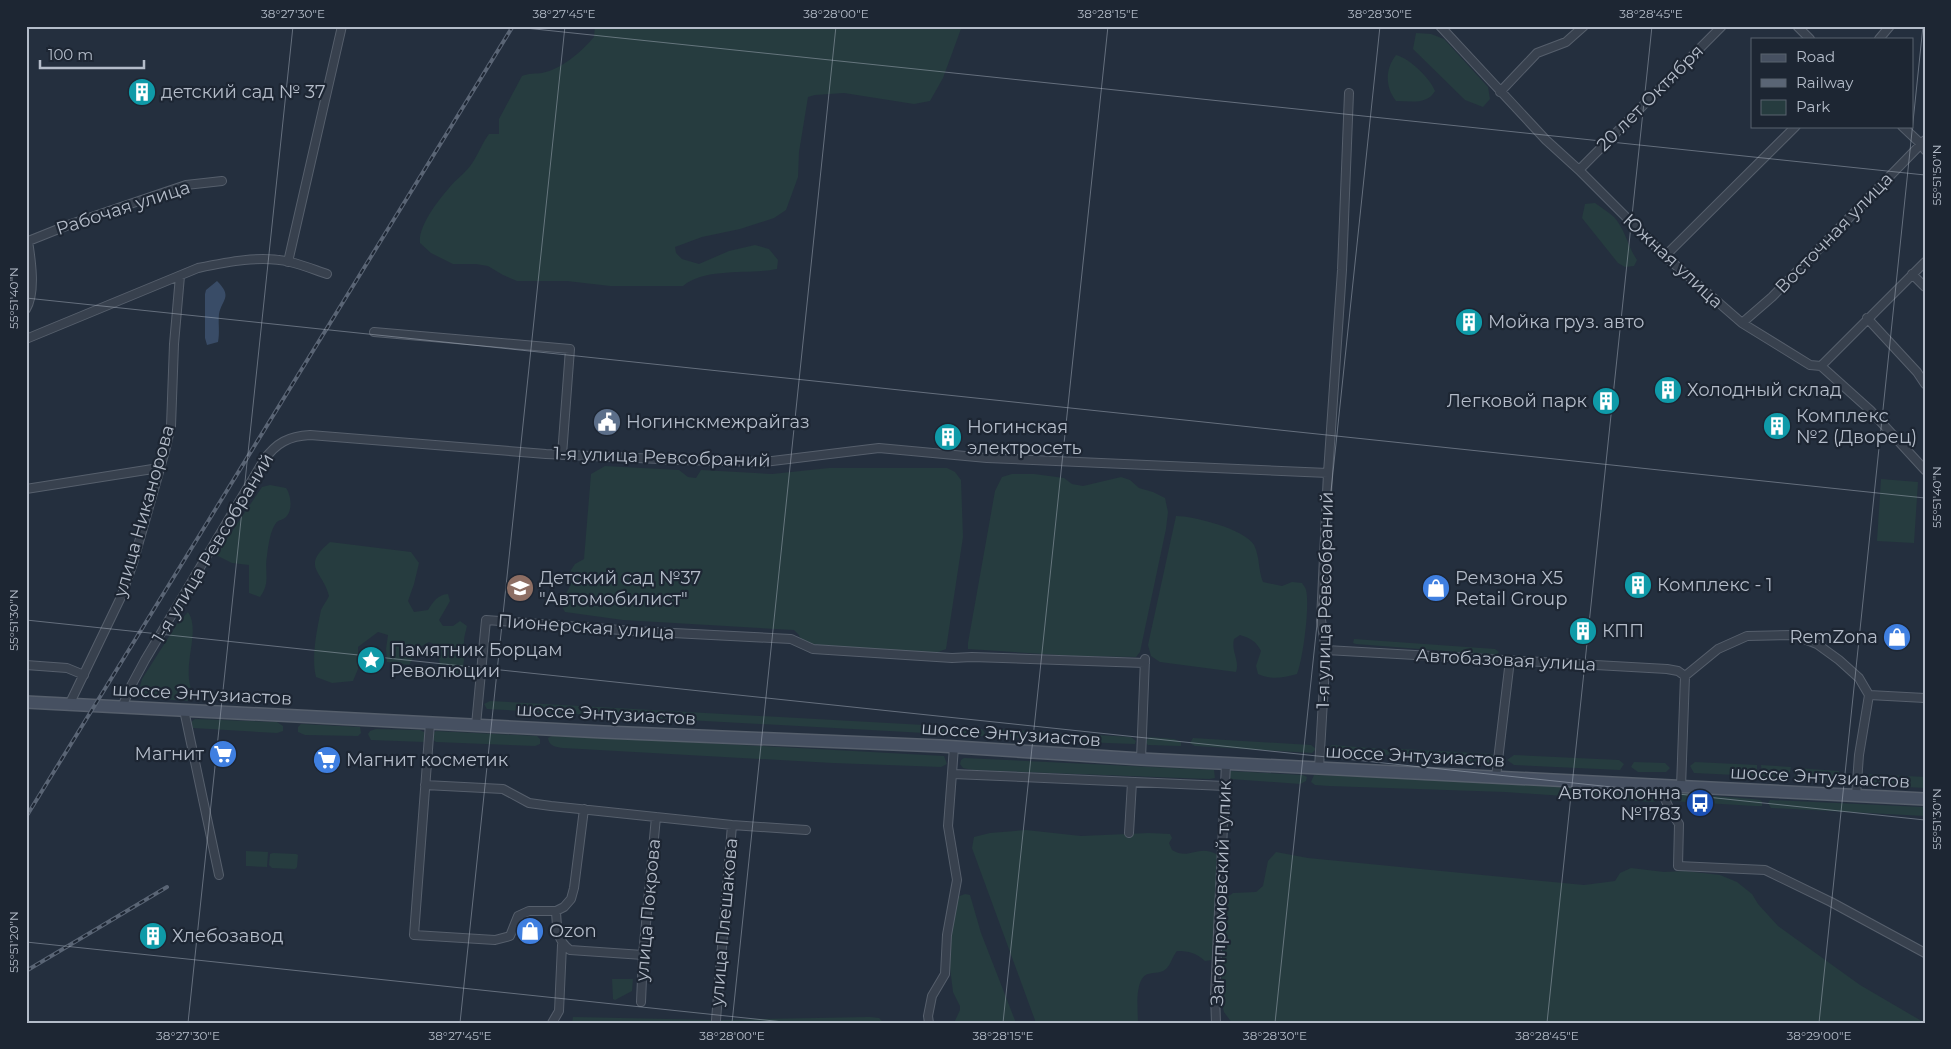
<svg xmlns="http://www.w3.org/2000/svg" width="1951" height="1049" viewBox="0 0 1951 1049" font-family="Montserrat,sans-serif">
  <rect width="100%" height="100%" fill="#242f3e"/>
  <path fill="#263c3f" d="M595,26H962L943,78L930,101L914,104L844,93L815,95L808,97L799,152L798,177L786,210L774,218L740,229L702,237L675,247L676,253L682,259L699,264L729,251L755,245L769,249L778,260L777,269C748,275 706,267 683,286H610L567,281H517L503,275L488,266L476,264H453L431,253L420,243C418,226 438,201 449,188C456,179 467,172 473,162C479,153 482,143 489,134H499V119L522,76C529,73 535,74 542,73C562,69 581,52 594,37Z
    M1416,33L1431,34L1444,39L1488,87L1490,99L1483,107L1465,100L1413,49Z
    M1396,55C1409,58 1430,78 1435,91C1427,105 1411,101 1396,101C1385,87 1385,69 1396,55Z
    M1595,203C1601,207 1608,212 1614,217C1625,229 1628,247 1637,260L1634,266L1625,267L1618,263L1582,218L1585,204Z
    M605,466L679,470L688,477L696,478L701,470L772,474L829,468H947L955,472L961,480L963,537L946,649L933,654L828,646L809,644L801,640L799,635L794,630L623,620L565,612L561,604L571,584L570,578L571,570L575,564L584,559L591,474Z
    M1012,474H1034L1064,478L1072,484L1083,486L1121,477L1130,480L1139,488L1153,492L1165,498L1168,512L1166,529L1140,652L1136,657L1074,656L968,649V643L995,491L1002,477Z
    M1881,479L1918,482L1914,543L1877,541Z
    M270,485L286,488C291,495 293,510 286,517C283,520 278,520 276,523C270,531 268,547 267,556C264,573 271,582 260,597L249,593V565L232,563L216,555L262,487Z
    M1176,516C1193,516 1245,529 1254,545C1260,557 1258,570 1263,582L1282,586L1292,582L1302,583C1303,585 1306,588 1306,590C1310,605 1303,659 1297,674C1282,678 1272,680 1258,674L1256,666L1261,651C1256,641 1250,638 1240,635L1234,639C1231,652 1240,661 1236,672L1160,662L1151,656L1148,645Z
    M330,542L411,552L419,563L414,584L408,601L414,612L428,610C434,601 437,595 448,594L450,601L439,620L443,626H453L460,621L467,626C466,631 464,636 464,641C464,657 467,667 454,677L444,675L440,668L438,646L429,642L420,647L409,665L387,662L386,649L388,635L378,632L358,647V669L353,681L332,683L316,677C311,658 317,629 321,610C323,605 327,601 329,596C323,571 300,567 330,542Z
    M188,612C202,632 179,669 194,695L187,701L159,699L143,695L140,686L142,679L177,624Z
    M1354,639L1495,649L1499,652L1497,655L1356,644L1353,643Z
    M490,701L942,726L946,729L943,734L487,709L484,704Z
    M195,719L277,722L283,726V731L277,733L193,728L191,722Z
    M301,724L360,727L361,733L358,736L305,735L298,732V727Z
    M376,729L420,730L426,733L424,742L371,740L368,734L370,731Z
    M963,729H982L985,733L983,736H964L960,732Z
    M999,729L1060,733L1064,736L1063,740L1057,741L997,736L994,733Z
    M436,731L537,736L540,739V744L535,746L436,742L432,739L431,735Z
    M1080,734L1131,737L1136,741L1135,744L1080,742L1076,738Z
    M552,736L687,742L944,756L947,764L941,767L833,763L563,748C557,747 549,747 548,738Z
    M1150,737L1174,739L1181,742V746L1148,745L1145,742Z
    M1193,738L1311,745L1316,749L1312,753L1195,746L1190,743Z
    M1332,745L1383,749L1391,751L1388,755L1330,753L1327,749Z
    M1401,749L1492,754L1494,758L1492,763L1406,758L1399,755Z
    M1514,755L1619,760L1624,764L1620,770L1514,765L1507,760Z
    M964,758L1214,770L1215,778L1209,779L972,770L963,768L960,764L961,760Z
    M1634,762L1665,763L1670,768L1666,772H1638L1631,767Z
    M1695,762L1757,765V776L1694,773L1690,766Z
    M1761,765L1791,767L1789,778L1762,776Z
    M1796,768L1839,771L1836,781L1794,778Z
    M1231,771L1303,775L1307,777L1306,781L1300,784L1230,779L1228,774Z
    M1870,774L1925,777V788L1869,785L1865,778Z
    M1314,775L1499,782L1654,793L1658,797V801L1652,802L1505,792L1329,786L1315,785L1311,782Z
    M1675,793L1753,799L1760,800L1762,802V806H1755L1671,801L1668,798L1670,794Z
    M1770,800L1922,807H1925V816L1771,808L1768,803Z
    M1026,830L1081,836L1149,833L1170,834L1172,838L1169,843L1172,850C1190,861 1198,843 1218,855L1212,960L1205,961C1196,953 1189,951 1177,951C1172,957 1171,964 1167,968C1161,974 1155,972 1148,974C1134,978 1138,1011 1138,1023H1036L972,848L974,837L990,833Z
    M246,851L268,852L267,867L246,866Z
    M1276,852L1308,858L1584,885L1615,881L1620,873L1631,868L1664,872L1685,871L1720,875L1737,882L1752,894L1758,904L1778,926L1860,985L1925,1023H1232L1224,1012L1220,998L1226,898L1233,893L1256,892L1263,886L1268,861Z
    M273,853L296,854L298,855L297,867L295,869L272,868L269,865L270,854Z
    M965,894L970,895L981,933L1016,1023H954L960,1010V1006L953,992L950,968V936L957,897Z
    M612,979H633L632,991L615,1000L613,999Z
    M573,1017L716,1020L870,1017L879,1018L884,1023H572Z"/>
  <path fill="#394c67" d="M217,281C233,297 222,299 219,314C218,323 220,333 218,342L207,345L205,338V294L206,290Z"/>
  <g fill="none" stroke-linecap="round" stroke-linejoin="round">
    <defs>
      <path id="minor" d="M1440,26L1546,140L1579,170L1665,256L1742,323L1810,365L1821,366L1870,410L1925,470
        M1797,26L1810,39
        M1879,39L1890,26
        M1500,92L1537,53L1566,42L1584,26
        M1902,126L1921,144L1925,150
        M1579,170L1722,26
        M26,242L71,224L186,185L222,181
        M1665,256L1796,126
        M288,262L342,26
        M1912,274L1925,287
        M26,309C36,293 31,260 28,241
        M1867,318L1917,372L1925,384
        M1742,323L1772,297L1925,140
        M374,332L570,349L562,455
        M26,339L198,268C227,262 261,255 290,262C303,265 315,270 327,274
        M1821,366L1925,262
        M26,489L159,468
        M1326,650L1667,669L1678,671L1685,676
        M26,665L67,668L84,675
        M1869,695L1925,698
        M69,705L121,597L133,563L165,451L171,426L174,344L180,276
        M122,707L131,686L145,660L264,460C276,443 289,436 310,435L546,454L682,460L764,462L879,448L987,458L1328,473
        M184,710L219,875
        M430,723L414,935L495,940L510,936L518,916L529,911H556L564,907L571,899L574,888L584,809
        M476,725L486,620L634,631L791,639L813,649L952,658L972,657L1145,663
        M1141,759L1145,659
        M1319,768L1326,650L1321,620L1328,473L1342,270L1349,93
        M953,774L1225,786
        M1496,777L1510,660
        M425,785L503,789L529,803L551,806L732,825L806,830
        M1659,786L1670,810L1679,824L1678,866L1765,870L1831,902L1925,953
        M1681,787L1685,676L1718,649L1747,636L1794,635L1817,644L1839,660L1859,678L1869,695L1859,755L1856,796
        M1129,833L1132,782
        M556,911C557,926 556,940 570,950L643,955
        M641,1002L643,955L656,817
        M716,1020L732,825
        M552,1023L559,1011L562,945
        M929,1023L928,1016L932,996L945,974L947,935L957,880L948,826L954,747
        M1216,1023L1215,995L1226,764"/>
      <path id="secondary" d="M26,702L604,732L941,746L1141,759L1925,799"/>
    </defs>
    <use href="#minor" stroke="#565f6c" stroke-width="10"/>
    <use href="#secondary" stroke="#565f6c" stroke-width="14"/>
    <use href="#minor" stroke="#38414e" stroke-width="8"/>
    <use href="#secondary" stroke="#465061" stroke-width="11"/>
    <defs>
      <path id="rail" d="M26,817L513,26
        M26,971L167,887"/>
    </defs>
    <use href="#rail" stroke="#5a6575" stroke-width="4"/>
    <use href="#rail" stroke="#1d2633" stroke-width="2" stroke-dasharray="5.5" stroke-linecap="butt"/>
  </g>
  <path fill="none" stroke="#b4bcc9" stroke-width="1" stroke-opacity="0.45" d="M506,26L1925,175M26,298L1925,498M26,620L1925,820M26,942L793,1023M188,1023L293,26M460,1023L565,26M732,1023L836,26M1003,1023L1108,26M1275,1023L1380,26M1547,1023L1652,26M1819,1023L1923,26"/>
  <defs>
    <symbol id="building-disc" viewBox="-11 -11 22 22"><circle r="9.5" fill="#0f9aa8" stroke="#1d2633"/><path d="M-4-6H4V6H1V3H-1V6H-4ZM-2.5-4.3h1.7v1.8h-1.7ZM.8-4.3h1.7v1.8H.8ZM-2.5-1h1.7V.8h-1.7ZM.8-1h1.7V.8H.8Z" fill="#fff"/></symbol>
    <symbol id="civic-disc" viewBox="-11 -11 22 22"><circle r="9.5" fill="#5c6f8a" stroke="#1d2633"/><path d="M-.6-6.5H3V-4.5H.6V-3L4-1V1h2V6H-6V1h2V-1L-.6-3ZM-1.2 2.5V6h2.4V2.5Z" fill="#fff"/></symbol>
    <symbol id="school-disc" viewBox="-11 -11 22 22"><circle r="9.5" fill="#8d6e63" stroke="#1d2633"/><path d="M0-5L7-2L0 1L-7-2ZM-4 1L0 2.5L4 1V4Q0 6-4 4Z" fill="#fff"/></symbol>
    <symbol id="shop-disc" viewBox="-11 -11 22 22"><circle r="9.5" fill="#3f7fe0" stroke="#1d2633"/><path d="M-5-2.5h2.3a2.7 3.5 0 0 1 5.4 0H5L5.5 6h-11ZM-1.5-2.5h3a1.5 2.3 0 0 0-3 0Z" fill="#fff"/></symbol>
    <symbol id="sight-disc" viewBox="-11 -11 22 22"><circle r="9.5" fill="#0f9aa8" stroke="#1d2633"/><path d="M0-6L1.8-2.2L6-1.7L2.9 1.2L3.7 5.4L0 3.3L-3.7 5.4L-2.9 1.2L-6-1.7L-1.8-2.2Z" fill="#fff"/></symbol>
    <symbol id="supermarket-disc" viewBox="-11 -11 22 22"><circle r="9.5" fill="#3f7fe0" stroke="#1d2633"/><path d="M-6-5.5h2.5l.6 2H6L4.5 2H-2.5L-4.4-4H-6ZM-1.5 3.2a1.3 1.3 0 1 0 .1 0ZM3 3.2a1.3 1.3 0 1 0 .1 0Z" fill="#fff"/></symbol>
    <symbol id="bus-disc" viewBox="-11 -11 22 22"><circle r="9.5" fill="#1a4fb4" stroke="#1d2633"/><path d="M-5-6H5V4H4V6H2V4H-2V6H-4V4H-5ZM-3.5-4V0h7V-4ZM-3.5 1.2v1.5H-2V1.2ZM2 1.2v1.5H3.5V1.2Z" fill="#fff"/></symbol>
  </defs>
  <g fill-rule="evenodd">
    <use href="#building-disc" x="126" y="76" width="32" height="32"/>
    <use href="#building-disc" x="1453" y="306" width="32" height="32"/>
    <use href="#building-disc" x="1652" y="374" width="32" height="32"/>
    <use href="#building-disc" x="1590" y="385" width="32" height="32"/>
    <use href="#civic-disc" x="591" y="406" width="32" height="32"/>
    <use href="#building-disc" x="1761" y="410" width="32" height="32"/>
    <use href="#building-disc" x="932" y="421" width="32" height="32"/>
    <use href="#building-disc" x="1622" y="569" width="32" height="32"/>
    <use href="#school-disc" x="504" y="572" width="32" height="32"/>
    <use href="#shop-disc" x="1420" y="572" width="32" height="32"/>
    <use href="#building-disc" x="1567" y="615" width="32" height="32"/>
    <use href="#shop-disc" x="1881" y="621" width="32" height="32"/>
    <use href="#sight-disc" x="355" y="644" width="32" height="32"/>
    <use href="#supermarket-disc" x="207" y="738" width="32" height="32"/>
    <use href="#supermarket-disc" x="311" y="744" width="32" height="32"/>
    <use href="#bus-disc" x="1684" y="787" width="32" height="32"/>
    <use href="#shop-disc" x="514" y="915" width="32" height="32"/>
    <use href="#building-disc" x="137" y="920" width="32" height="32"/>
  </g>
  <g text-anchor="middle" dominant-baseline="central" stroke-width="4.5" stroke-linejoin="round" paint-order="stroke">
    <g font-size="18" fill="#b4bcc9" stroke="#1d2633" text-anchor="start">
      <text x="161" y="92">детский сад № 37</text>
      <text x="1488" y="322">Мойка груз. авто</text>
      <text x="1687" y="390">Холодный склад</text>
      <text x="1587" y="401" text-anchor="end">Легковой парк</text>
      <text x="1796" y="416">Комплекс<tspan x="1796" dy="21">№2 (Дворец)</tspan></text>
      <text x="626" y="422">Ногинскмежрайгаз</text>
      <text x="967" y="427">Ногинская<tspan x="967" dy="21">электросеть</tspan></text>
      <text x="539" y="578">Детский сад №37<tspan x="539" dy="21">"Автомобилист"</tspan></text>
      <text x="1455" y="578">Ремзона X5<tspan x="1455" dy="21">Retail Group</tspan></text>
      <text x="1657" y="585">Комплекс - 1</text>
      <text x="1602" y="631">КПП</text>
      <text x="1878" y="637" text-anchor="end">RemZona</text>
      <text x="390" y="650">Памятник Борцам<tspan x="390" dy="21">Революции</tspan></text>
      <text x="204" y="754" text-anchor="end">Магнит</text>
      <text x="346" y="760">Магнит косметик</text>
      <text x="1681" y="793" text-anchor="end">Автоколонна<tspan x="1681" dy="21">№1783</tspan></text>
      <text x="549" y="931">Ozon</text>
      <text x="172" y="936">Хлебозавод</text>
    </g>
    <g font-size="18" fill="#b4bcc9" stroke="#1d2633">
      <text transform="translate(1650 98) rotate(-45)">20 лет Октября</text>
      <text transform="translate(123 208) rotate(-18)">Рабочая улица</text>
      <text transform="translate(1834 233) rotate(-46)">Восточная улица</text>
      <text transform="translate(1673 261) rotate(43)">Южная улица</text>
      <text transform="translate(662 457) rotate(2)">1-я улица Ревсобраний</text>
      <text transform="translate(144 511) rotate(-74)">улица Никанорова</text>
      <text transform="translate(213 548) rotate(-59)">1-я улица Ревсобраний</text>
      <text transform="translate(1325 600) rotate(-89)">1-я улица Ревсобраний</text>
      <text transform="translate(586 627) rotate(4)">Пионерская улица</text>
      <text transform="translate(1506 660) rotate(3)">Автобазовая улица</text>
      <text transform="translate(202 694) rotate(3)">шоссе Энтузиастов</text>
      <text transform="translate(606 714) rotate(3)">шоссе Энтузиастов</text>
      <text transform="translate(1011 734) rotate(4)">шоссе Энтузиастов</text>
      <text transform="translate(1415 756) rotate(3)">шоссе Энтузиастов</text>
      <text transform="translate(1820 777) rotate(3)">шоссе Энтузиастов</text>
      <text transform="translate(1221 893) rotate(-88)">Заготпромовский тупик</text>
      <text transform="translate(648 910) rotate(-85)">улица Покрова</text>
      <text transform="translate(724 922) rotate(-85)">улица Плешакова</text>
    </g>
  </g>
  <rect width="1951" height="1049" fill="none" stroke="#1d2633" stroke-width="55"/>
  <rect x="1751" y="38" width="162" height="90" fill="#1d2633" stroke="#59626f"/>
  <rect x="1761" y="54" width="25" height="8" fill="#465061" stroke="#59626f"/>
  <text x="1796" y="62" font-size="15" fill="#b4bcc9">Road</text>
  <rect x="1761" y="79" width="25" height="8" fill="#5a6575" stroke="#59626f"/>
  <text x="1796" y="88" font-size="15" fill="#b4bcc9">Railway</text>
  <rect x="1761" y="100" width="25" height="15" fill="#263c3f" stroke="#59626f"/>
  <text x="1796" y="112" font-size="15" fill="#b4bcc9">Park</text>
  <path d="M40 60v8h104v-8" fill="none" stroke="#b4bcc9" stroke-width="2.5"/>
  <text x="48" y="60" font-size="15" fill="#b4bcc9" stroke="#1d2633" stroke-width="4" paint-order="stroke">100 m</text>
  <rect x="28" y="28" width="1896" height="994" fill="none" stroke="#b4bcc9" stroke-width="2"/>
  <g font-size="12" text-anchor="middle" fill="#b4bcc9">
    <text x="293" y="18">38°27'30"E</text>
    <text x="564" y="18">38°27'45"E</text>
    <text x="836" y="18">38°28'00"E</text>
    <text x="1108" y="18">38°28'15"E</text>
    <text x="1380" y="18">38°28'30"E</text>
    <text x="1651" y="18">38°28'45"E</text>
    <text transform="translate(1937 175) rotate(-90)" y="4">55°51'50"N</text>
    <text transform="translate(14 298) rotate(-90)" y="4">55°51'40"N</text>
    <text transform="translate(1937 497) rotate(-90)" y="4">55°51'40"N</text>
    <text transform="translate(14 620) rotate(-90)" y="4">55°51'30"N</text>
    <text transform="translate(1937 819) rotate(-90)" y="4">55°51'30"N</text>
    <text transform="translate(14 942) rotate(-90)" y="4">55°51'20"N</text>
    <text x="188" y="1040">38°27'30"E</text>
    <text x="460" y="1040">38°27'45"E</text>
    <text x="732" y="1040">38°28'00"E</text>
    <text x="1003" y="1040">38°28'15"E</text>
    <text x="1275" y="1040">38°28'30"E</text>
    <text x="1547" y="1040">38°28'45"E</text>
    <text x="1819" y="1040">38°29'00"E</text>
  </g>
</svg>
